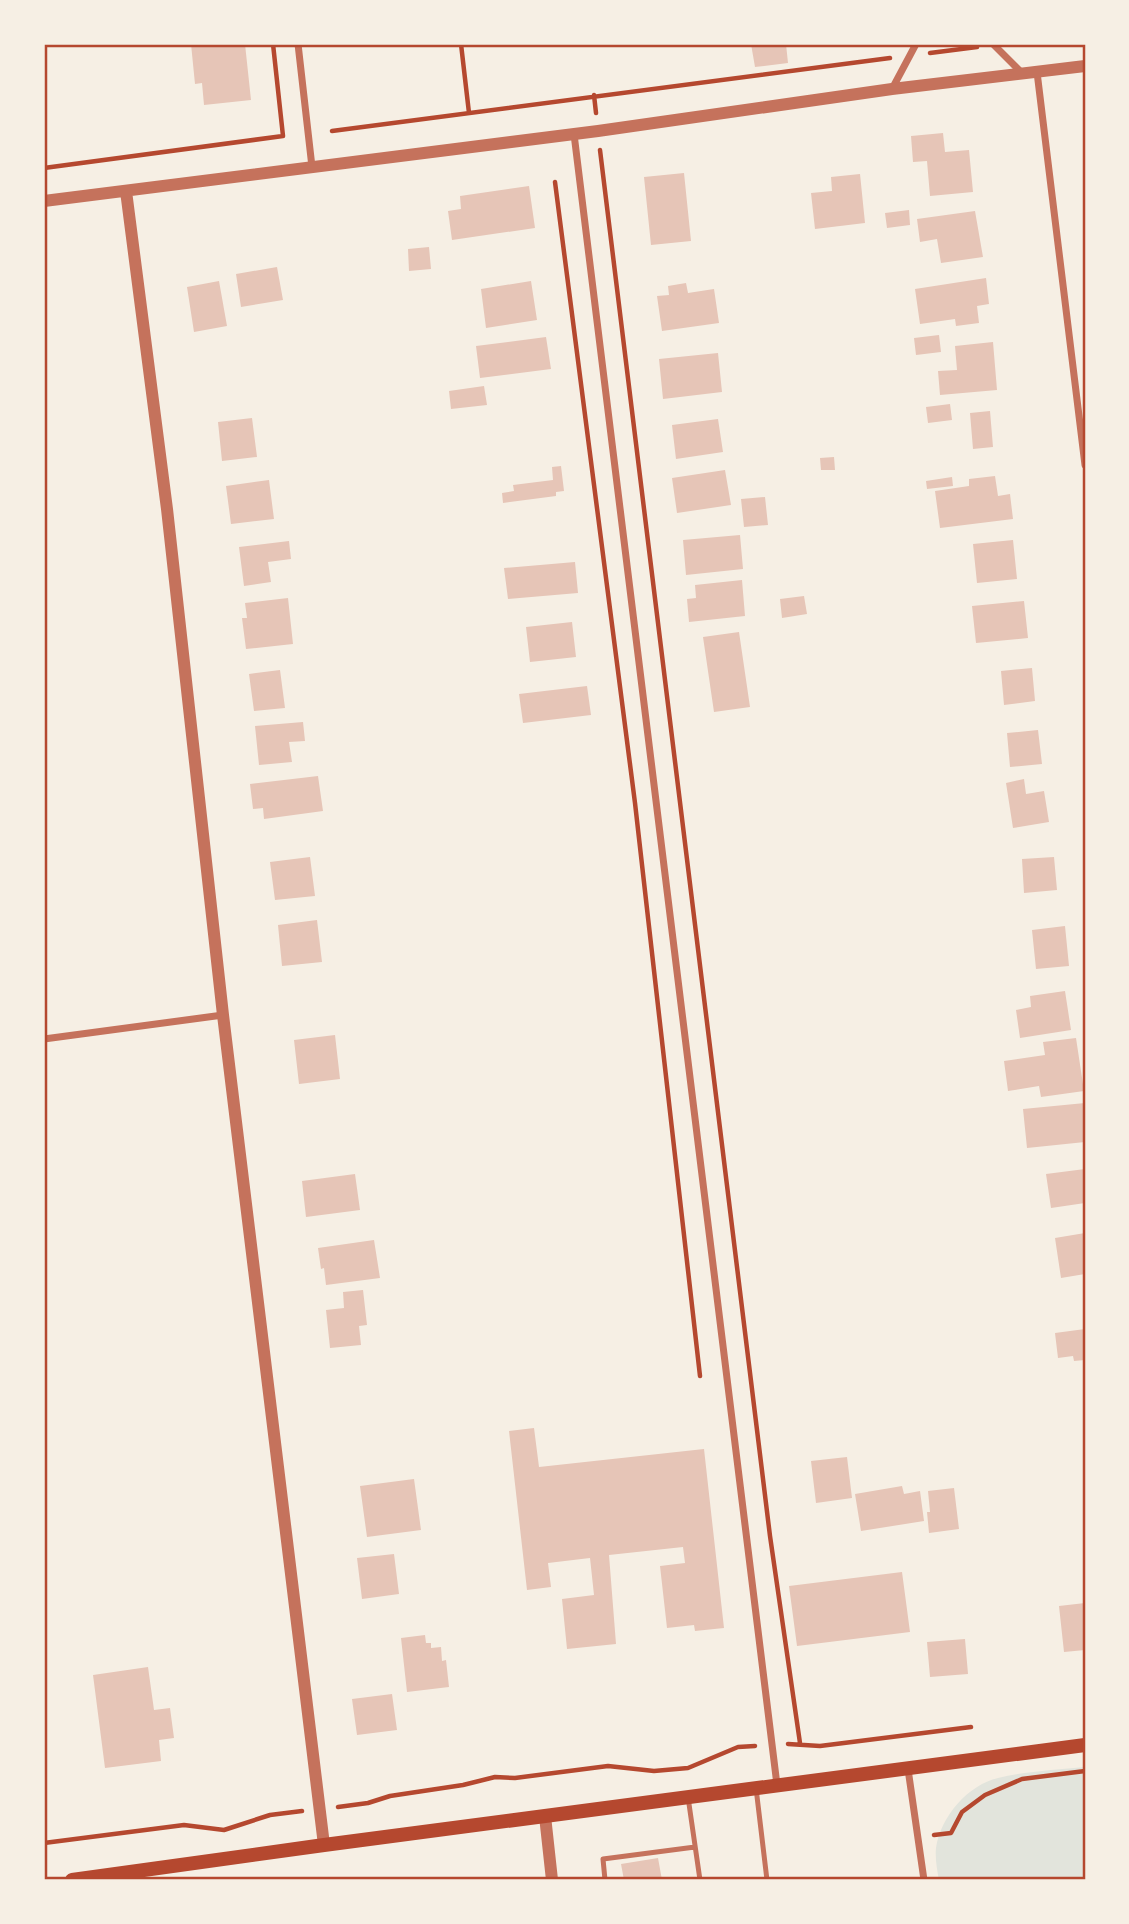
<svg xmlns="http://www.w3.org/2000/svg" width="1129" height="1924" viewBox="0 0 1129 1924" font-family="Roboto,sans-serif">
  <rect width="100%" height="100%" fill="#f6efe4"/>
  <path fill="#e2e4dc" d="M1085,1767V1880H939C937,1870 935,1858 936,1848C941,1816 968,1785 998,1778C1026,1771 1057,1770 1085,1767Z"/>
  <path fill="#e6c5b7" d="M191,44H245L251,100L204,105L202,83L195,84Z
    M751,44H786L788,63L755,67Z
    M943,133L945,152L969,150L973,192L930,196L927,161L913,162L911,136Z
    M684,173L691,241L651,245L644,177Z
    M860,174L865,223L815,229L811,193L832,191L831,177Z
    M529,186L535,228L452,240L448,211L461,209L460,196Z
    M909,210L910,225L887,228L885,213Z
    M975,211L983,257L941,263L937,239L920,242L917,219Z
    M429,247L431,269L409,271L408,249Z
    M277,267L283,300L241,307L236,274Z
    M986,278L989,304L977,306L979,323L956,326L955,319L920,324L915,289Z
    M219,281L227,326L194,332L187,287Z
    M531,281L537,320L486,328L481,289Z
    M686,283L688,293L714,289L719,323L662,331L657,296L669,295L668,286Z
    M939,335L941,352L916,355L914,338Z
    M546,337L551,369L480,378L476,346Z
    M993,342L997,390L940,395L938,371L957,370L955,346Z
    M718,353L722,392L663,399L659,359Z
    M484,386L487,405L451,409L449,391Z
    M950,404L952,420L928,423L926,407Z
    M990,411L993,447L973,449L970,413Z
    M252,418L257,457L222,461L218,422Z
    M718,419L723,452L676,459L672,425Z
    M834,457L835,470H821L820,458Z
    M561,466L564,491L556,492V496L503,503L502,493L514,491L513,485L553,480L552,467Z
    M725,470L731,505L677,513L672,478Z
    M995,476L998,496L1010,494L1013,519L940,528L935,491L969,486V479Z
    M952,477L953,486L927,489L926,481Z
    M269,480L274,519L231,524L226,486Z
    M765,497L768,525L744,527L741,499Z
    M740,535L743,569L686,575L683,540Z
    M1013,540L1017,579L977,583L973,544Z
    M289,541L291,559L268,562L271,582L244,586L239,547Z
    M575,562L578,593L508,599L504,568Z
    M742,580L745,616L689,622L687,599L696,598L695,585Z
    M804,596L807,614L782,618L780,599Z
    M288,598L293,644L246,649L242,618H247L245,603Z
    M1024,601L1028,638L976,643L972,606Z
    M572,622L576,657L530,662L526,627Z
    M739,632L750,707L714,712L703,637Z
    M1032,668L1035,701L1004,705L1001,671Z
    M280,670L285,708L254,711L249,674Z
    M587,686L591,715L523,723L519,694Z
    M303,722L305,741L289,742L292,762L259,765L255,726Z
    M1038,730L1042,764L1010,767L1007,733Z
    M318,776L323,811L264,819L263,808L253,809L250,784Z
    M1024,779L1026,794L1044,791L1049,822L1013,828L1006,783Z
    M310,857L315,896L275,900L270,862Z
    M1054,857L1057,890L1024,893L1022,859Z
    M317,920L322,962L282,966L278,925Z
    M1065,926L1069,966L1036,969L1032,930Z
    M1065,991L1071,1030L1020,1038L1016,1010L1031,1007L1030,996Z
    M335,1035L340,1079L299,1084L294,1040Z
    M1076,1038L1084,1091L1041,1097L1039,1086L1008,1091L1004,1061L1045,1055L1043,1042Z
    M1085,1103V1142L1027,1148L1023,1109Z
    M1085,1169V1203L1051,1208L1046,1174Z
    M355,1174L360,1210L306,1217L302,1181Z
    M1085,1233V1274L1061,1278L1055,1238Z
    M374,1240L380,1278L326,1285L324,1268L321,1269L318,1248Z
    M363,1290L367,1325L359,1326L361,1345L330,1348L326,1310L344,1308L343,1292Z
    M1085,1329V1360L1074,1361L1073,1356L1058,1358L1055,1333Z
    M534,1428L539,1467L704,1449L724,1628L695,1631L694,1625L667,1628L660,1566L685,1563L683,1547L609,1555L616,1644L567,1649L562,1599L594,1595L590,1558L548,1563L551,1587L527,1590L509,1431Z
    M847,1457L852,1498L816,1503L811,1461Z
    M414,1479L421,1530L367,1537L360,1486Z
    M902,1486L904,1494L920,1491L924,1521L861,1531L855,1494Z
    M954,1488L959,1529L929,1533L927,1512H930L928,1491Z
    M394,1554L399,1594L362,1599L357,1558Z
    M902,1572L910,1632L797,1646L789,1586Z
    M1085,1603V1650L1064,1652L1059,1606Z
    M425,1635L426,1643H431V1648L441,1647L442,1661L446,1660L449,1687L407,1692L401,1638Z
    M965,1639L968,1674L930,1677L927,1642Z
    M148,1667L154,1710L170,1708L174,1738L159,1740L161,1761L105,1768L93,1675Z
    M392,1694L397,1730L357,1735L352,1699Z
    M658,1858L662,1880H624L621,1864Z"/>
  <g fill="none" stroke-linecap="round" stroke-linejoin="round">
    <path stroke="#b5482f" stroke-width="4.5" d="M461,44L469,113
      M930,53L977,47
      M594,95L596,113
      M332,131L890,58
      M600,150L770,1536L800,1743
      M44,168L283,136L273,44
      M555,182L635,803L700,1376
      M788,1744L820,1746L971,1727
      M338,1807L368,1803L390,1796L463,1785L495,1777L515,1778L608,1766L654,1771L688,1768L738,1747L755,1746
      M934,1835L951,1833L962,1812L985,1795L1022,1779L1085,1771
      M44,1843L184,1825L224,1830L270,1815L302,1811"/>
    <path stroke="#c5725c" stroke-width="5" d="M756,1788L767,1880
      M688,1797L700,1880
      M605,1880L603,1859L695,1847"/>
    <path stroke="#c5725c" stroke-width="7" d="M298,44L312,167
      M993,44L1022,73
      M1037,72L1085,465
      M892,89L916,44
      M574,134L777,1785
      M44,1039L223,1015
      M908,1769L924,1880"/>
    <path stroke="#c5725c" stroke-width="12" d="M126,191L167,509L223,1015L324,1845
      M44,201L598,131L892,89L1085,66
      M545,1816L552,1880"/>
    <path stroke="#b5482f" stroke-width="14" d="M72,1880L324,1845L1085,1745"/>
  </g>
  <rect width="1129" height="1924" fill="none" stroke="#f6efe4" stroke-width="91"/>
  <rect x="46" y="46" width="1038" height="1832" fill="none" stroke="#b5482f" stroke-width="2.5"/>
</svg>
